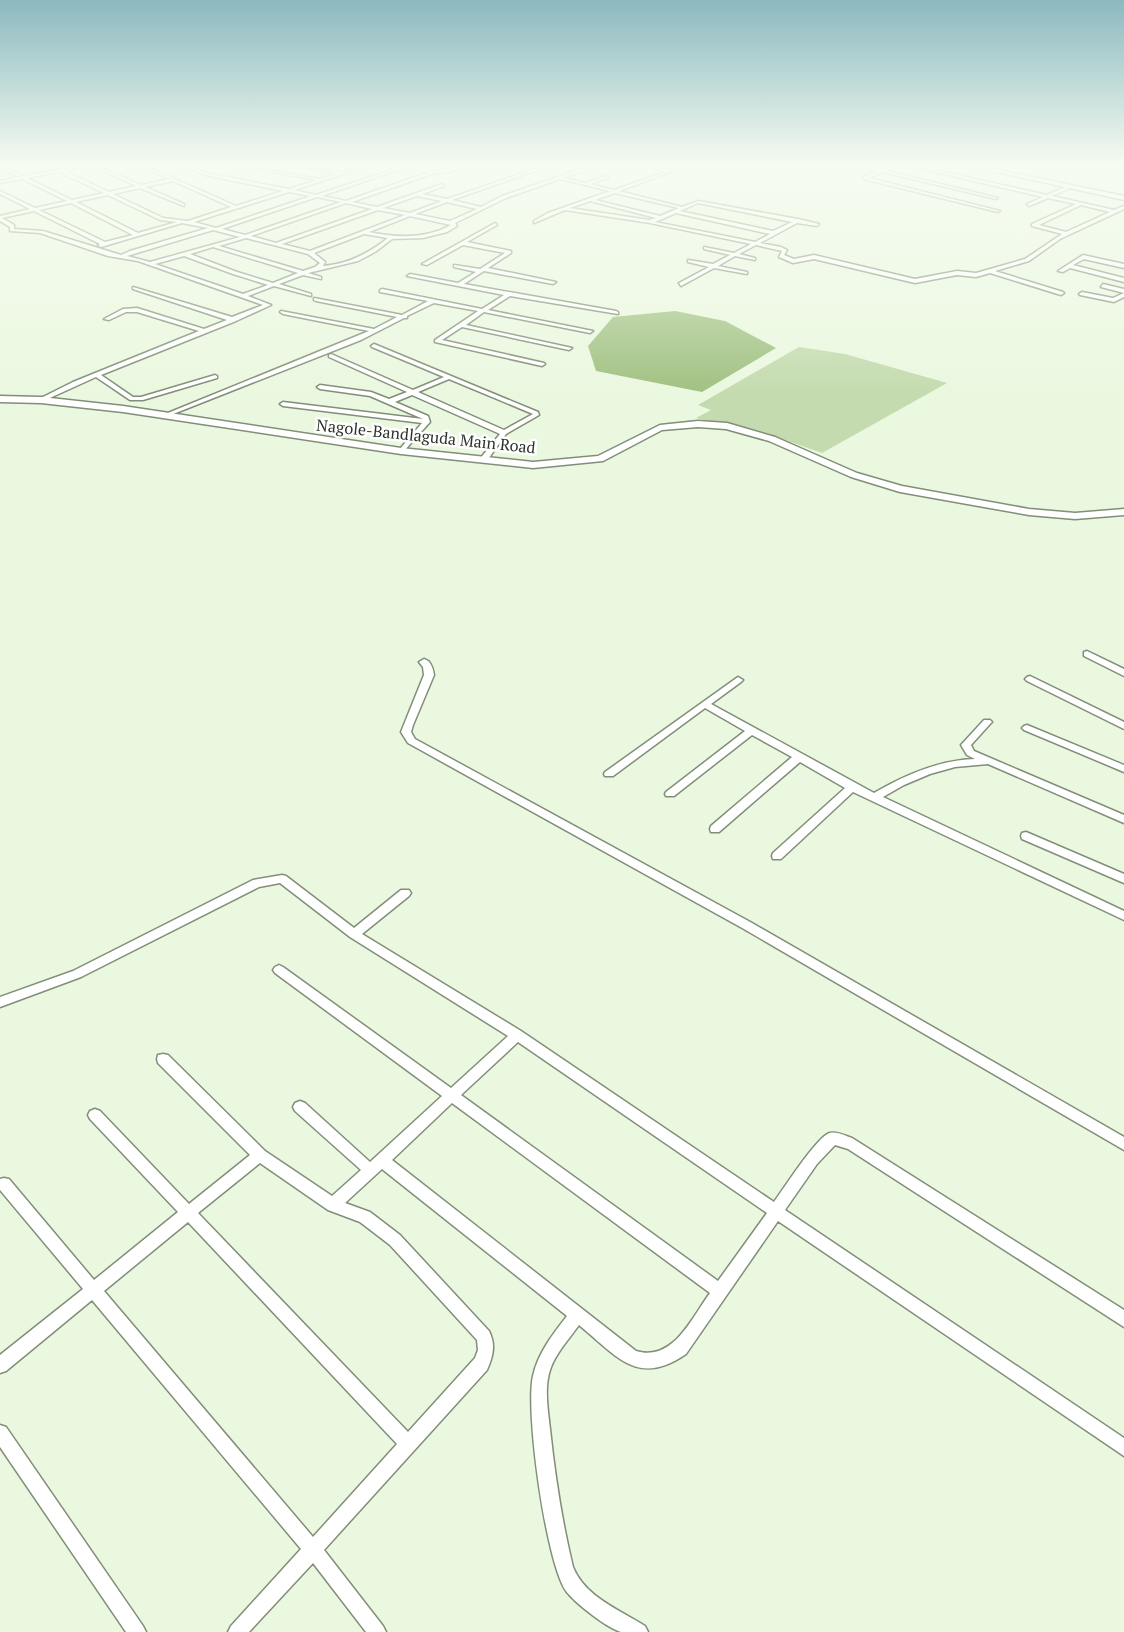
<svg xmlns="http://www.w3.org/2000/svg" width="1124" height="1632" viewBox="0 0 1124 1632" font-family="'PT Serif',serif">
  <rect width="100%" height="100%" fill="#ebf8e0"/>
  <path fill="#c4dbaf" d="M799,347L845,354L947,383L822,453L768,434L696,418L711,410L698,405Z"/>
  <path fill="#a1c182" d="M675,311L725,321L776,348L702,392L596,371L588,346L613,317Z"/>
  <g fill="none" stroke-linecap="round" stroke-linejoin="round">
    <defs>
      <path id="street" d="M0,165L24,176L81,165H89L68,170L67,172L109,192L136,186L91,165H96L141,185L169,179L139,165H144L236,206L283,191L204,175L183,165H188L207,173L289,189L317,180L254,169L256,168L320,179L337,174L296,165C311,165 329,174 343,172C353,171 362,165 372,165L294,190L316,195L406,165H412L322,196L346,201L429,172L472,165L450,172L432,174L352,202L377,207L442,184L444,186L422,194L447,199L546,165H552L452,200L481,207L502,196L593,165H599L564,178L585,183L606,176L608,178L590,184L614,190L665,172L639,165L670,170L684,165H690L619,191L682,207L698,201L798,219L819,224L817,226L797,223L760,243L781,247L787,250L784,255L794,259L814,255L915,279L957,271L976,273L1025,259L1062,234L1032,226V224L1076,204L1048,198L1029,206L1027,204L1043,197L905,165H912L1047,195L1070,185L1072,187L1052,196L1114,210L1124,206V209L1060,239L1029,261L995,271L1063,292L1064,293L1061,295L990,273L976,277L957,275L915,283L814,259L793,263L779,257L782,251L756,245L739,254L755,258V260L735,256L718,266L747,272V274L714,268L681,286L679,283L709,267L688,262V260L713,264L730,255L704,249V247L734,253L751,244L650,223L565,210L534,223V221L548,213L610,191L560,179L506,198L455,223L457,226L447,232L423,238L392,239L375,252L358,261L308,273L321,277V279L303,275L279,284L311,294V296L274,286L248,296L271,305L236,321L101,375L133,397H141L215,375L217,376V378L143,400H130L96,377L41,402L39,401V399L73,382L199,331L137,312H126L109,320L104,319L123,309L137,308L204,329L227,320L133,289V287L232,317L263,305L138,261L108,256L40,233L10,231V227L0,221V216L30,209L0,194V191L35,208L67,201L22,179L0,183V181L19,177L0,168ZM63,171V174L104,193L72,200L27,178ZM173,181L231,207L188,221L163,218L113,194L140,188L184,206V204L145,187ZM289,192L311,196L216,228L194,222ZM615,193L679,208L660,216L595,200ZM108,195L160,220L177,222L138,233L76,202ZM417,196L442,201L410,213L383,208ZM317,197L341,202L245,235L222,229ZM590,201L656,218L649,220L570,208ZM447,202L477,209L450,221L415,214ZM71,203L133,235L105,242L39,210ZM346,203L372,209L276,243L251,236ZM698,203L792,222L773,231L680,211ZM1081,205L1110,212L1066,232L1039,225ZM378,210L405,215L310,251L282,244ZM34,211L100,244L98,245L101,247L182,223L208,228L130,251L121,255L43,231L14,229V225L2,218ZM676,213L770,234L755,242L655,222ZM410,216L451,225C426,239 397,238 369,232ZM213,230L240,237L150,262L127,256ZM364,234L388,238C368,254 348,264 323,266L325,262L314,253ZM246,238L308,254L320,263L315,267L303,271L219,246ZM213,247L298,273L273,283L237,272L190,254ZM184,256L233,274L268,285L243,294L155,264Z
        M856,165C865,165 873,169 881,169C887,169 894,165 900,165L887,171L998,198L996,199L883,172L869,178L1000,211L998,212L863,179V177L878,171Z
        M495,223L497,225L467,242L511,251V253L488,268L556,282L553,284L484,271L464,284L616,311L618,312V314L510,296L488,310L593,331L590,333L484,312L466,325L572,348L569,350L462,327L442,340L544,363L545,364L542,366L435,342V340L478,311L434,303L407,316V318H404L361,340L168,416L163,415L369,331L283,314L280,312L281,311L374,329L397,317L316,301L314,300V298L402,315L428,301L380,292V290L382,289L482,309L504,295L407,276L410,274L458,283L476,272L454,267V265L480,269L505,253L463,245L427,265L422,264Z
        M1083,255L1124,264V268L1084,259L1073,265L1124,278V282L1070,268L1063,272L1058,271Z
        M1103,284L1124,289V293L1101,287Z
        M1082,292L1113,298L1124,293V297L1114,302L1080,295L1079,294Z
        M374,344L538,412L539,415L506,434L486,462H483L479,460L500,434L412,395L395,402L428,416L430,422L403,452L401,453L397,451L399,450L422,423L283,406L280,404L283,402L423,419L370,396L320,389L317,387L320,385L371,392L389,399L407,392L329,357V355L331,354L413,390L444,377L372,347L371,346ZM449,379L533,414L504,430L418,392Z
        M1087,651L1124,669V676L1084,656V652Z
        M424,659C431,661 433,668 434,675L413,725L411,732L415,739L752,923L1124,1137V1150L744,929L408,743L401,732L424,675L423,667L419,662Z
        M1030,676L1124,722V729L1027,681L1025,679L1027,677Z
        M738,677L743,680L741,682L711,704L874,793C905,775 939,760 975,759L967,755L961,745L984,720H990L992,722L990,724L971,745L974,751L1124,815V823L988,764L955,767L930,774L904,785L883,797L1124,911V920L853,792L781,859H773L772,856L773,853L845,788L800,762L719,832H711L710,829L711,826L792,757L752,735L674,796H666L665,794L666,792L745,731L705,708L613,776H605L604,774L605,772Z
        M1027,725L1124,765V772L1024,730L1022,728L1024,726Z
        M1026,832L1124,874V883L1022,839L1021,836L1022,833Z
        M282,875L286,876L354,928L401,890H409L411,893L409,896L362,934L521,1031L774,1202C783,1190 818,1135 830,1133C836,1131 846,1136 852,1138L1124,1310V1327L848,1149L835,1145L817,1164L785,1210L1124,1438V1456L778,1221L686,1354C637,1388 616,1355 579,1325C569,1339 555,1354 550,1370C544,1388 548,1411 550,1429C555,1476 562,1522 573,1567C585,1597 620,1610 645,1626L648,1632C640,1632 629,1632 621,1632C607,1628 575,1603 566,1591C546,1562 525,1411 533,1376C538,1353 553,1334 567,1316L382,1169L345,1203L370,1212L400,1235L489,1331C496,1345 493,1356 487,1370L324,1550L383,1626L386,1632H366L313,1563L249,1632H228L231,1626L301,1549L92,1300L6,1371L0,1373V1355L83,1289L0,1190V1179L4,1178L9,1179L94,1280L178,1212L90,1119L88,1115L90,1111L95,1109L100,1111L189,1204L250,1155L158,1063L157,1059L158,1055L163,1054L168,1055L265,1151L332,1196L361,1170L295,1111L293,1107L295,1103L300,1101L305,1103L370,1162L442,1096L275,973L273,970L275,967L279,965L283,967L451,1088L508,1036L350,937L280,883L259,887L81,977L0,1007V997L73,971L253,880ZM518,1042L767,1213L718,1281L461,1095ZM452,1103L710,1293C691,1319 673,1362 636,1351L392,1160ZM260,1163L328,1210L360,1222L390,1245L477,1340L478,1350L475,1358L408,1432L198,1213ZM188,1222L397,1444L313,1537L104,1291Z
        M0,1425L6,1427L143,1626L146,1632H126L0,1447Z"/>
      <path id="secondary" d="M965,165H975L1124,196V200Z
        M0,396L41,397L123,406L401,448L533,462L598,456L660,425L698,421L727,423L775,437L857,473L902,486L1029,509L1075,513L1124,509V515L1075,519L1029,515L900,492L851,477L769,441L726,429L698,427L662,430L603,461L533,468L401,454L123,412L41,403L0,402Z"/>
    </defs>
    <use href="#street" stroke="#828e78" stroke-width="3"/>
    <use href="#secondary" stroke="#828e78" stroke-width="3"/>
    <use href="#street" fill="#fff" fill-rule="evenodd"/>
    <use href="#secondary" fill="#fff" fill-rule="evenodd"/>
  </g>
  <linearGradient id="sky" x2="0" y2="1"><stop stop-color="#8bb9bf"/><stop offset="0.42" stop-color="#f6fcf1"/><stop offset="1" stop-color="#f6fcf1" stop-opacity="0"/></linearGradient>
  <rect width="1124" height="393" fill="url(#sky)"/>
  <g text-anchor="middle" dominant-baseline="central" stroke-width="5" stroke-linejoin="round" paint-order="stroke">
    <g font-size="16" fill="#2e332a" stroke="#fff">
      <text transform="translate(426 436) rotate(6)">Nagole-Bandlaguda Main Road</text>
    </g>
  </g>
</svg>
